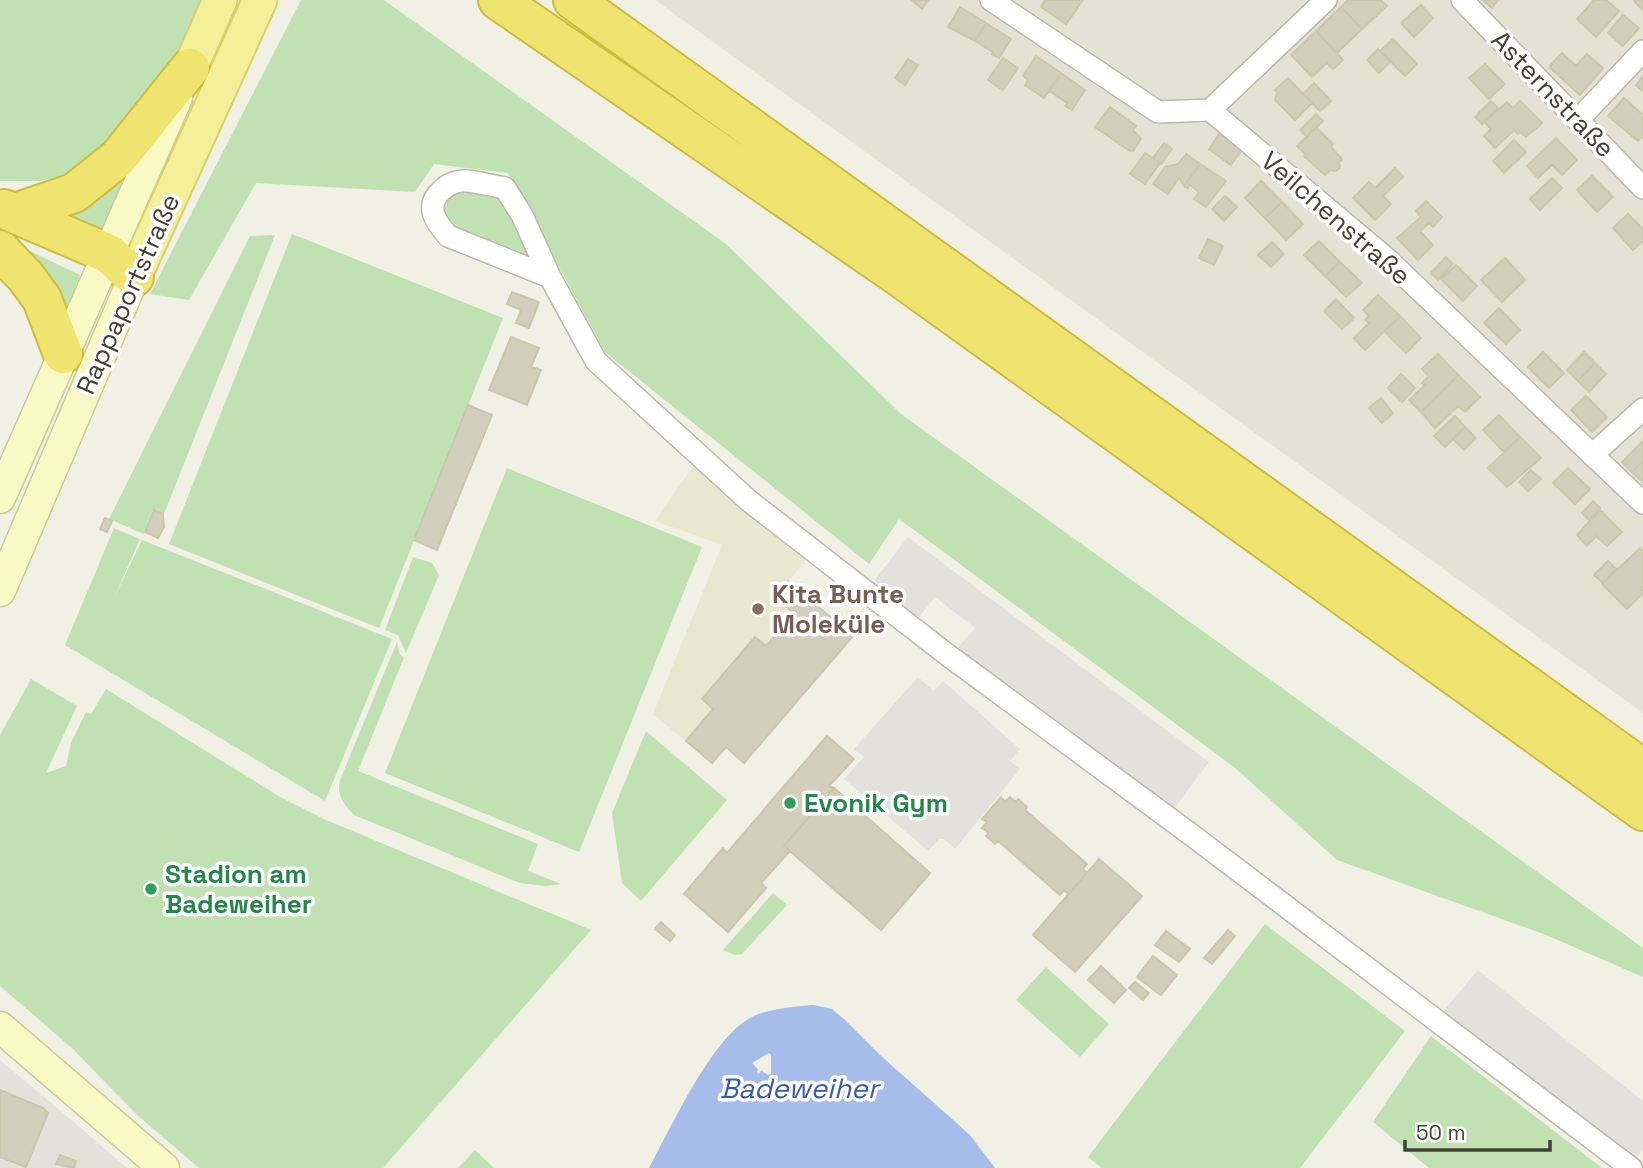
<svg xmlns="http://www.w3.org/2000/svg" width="1643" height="1168" viewBox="0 0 1643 1168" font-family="'Space Grotesk',sans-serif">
  <rect width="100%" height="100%" fill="#f0f0e5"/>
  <path fill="#e4e3d3" d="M655,0H1643V713Z"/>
  <path fill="#e3e1d9" d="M0,1060L56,1107L127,1168H0Z"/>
  <path fill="#e8e7d0" d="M694,465L807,559L788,582L853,636L744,763L726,747L712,763L653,714L722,545L655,521Z"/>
  <path fill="#c0e1b1" d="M0,0H202L179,50L129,129L69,174L40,181H0Z
    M301,0H384L726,244L901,414L1643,948V977L1546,935L1337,860L1234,767L899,519L869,564L605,352L508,173L434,164L415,192L256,183L189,300L150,294Z
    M131,164L99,237L47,212Z
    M459,191L492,194L504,200L535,262L457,231L447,219L444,209L448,197Z
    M292,234L503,318L379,628L169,544Z
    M275,235L164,514L153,510L144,534L109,519L250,236Z
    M13,243L80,275L64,317Z
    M507,468L702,547L579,852L385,773Z
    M114,528L140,539L113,600L142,540L392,639L325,801L65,645Z
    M413,557L432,563L439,575L406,653L398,635L385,630Z
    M397,642L400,655L404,657L358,771L538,844L528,871L561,884L546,886L520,883L354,815C344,805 336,794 340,780Z
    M31,679L77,706L46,773L66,766L71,743L86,712L91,714L106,689L280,797L326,820L591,930L383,1168H199L136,1114L73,1049L0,986V735Z
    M646,731L727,800L641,901L622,883L612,813Z
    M773,893L787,905L742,954L735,955L723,950Z
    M1265,924L1405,1031L1300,1168H1102L1088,1157Z
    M1046,967L1109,1024L1080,1057L1016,1000Z
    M1431,1036L1602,1168H1429L1373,1122Z
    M475,1150L494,1168H458Z"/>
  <path fill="#e2e1dc" d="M908,537L1209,762L1170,814L955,651L975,628L935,597L916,621L870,586Z
    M918,677L934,691L943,681L1020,749L1010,761L1020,769L955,849L944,839H939L928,851L844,779L864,757L854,749Z
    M1478,970L1643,1101V1149L1634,1162L1440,1015Z"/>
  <path fill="#a6bde9" d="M813,1005L832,1009L845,1020L880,1055L970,1135L995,1168H649C671,1128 711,1039 750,1018C769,1008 793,1007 813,1005Z"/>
  <path fill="#f0f0e5" d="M769,1053L771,1055V1074L768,1075L761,1070L759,1074L757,1072L758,1069L752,1063Z"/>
  <path fill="#d1cebb" stroke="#cbc7af" stroke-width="2" d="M912,0H928L922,9Z
    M1045,0H1083L1066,24L1041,7Z
    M1348,0H1381L1387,6L1362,29L1341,7Z
    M1483,0H1498L1492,8Z
    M1594,0H1606L1619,11L1596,37L1577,19Z
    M1634,0H1643V10L1635,2Z
    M1421,5L1433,18L1414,37L1401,23Z
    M960,7L986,23L975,41L948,27Z
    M1341,7L1362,29L1337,53L1316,31Z
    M1623,15L1639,28L1623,46L1608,33Z
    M986,23L1011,39L999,58L992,54L993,52L975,41Z
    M1316,31L1343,60L1333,69L1327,63L1312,77L1291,55Z
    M1393,39L1417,64L1405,76L1380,51Z
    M1378,49L1391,61L1379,73L1367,60Z
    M1562,53L1576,66L1587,54L1603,68L1580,95L1549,67Z
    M1036,56L1061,73L1044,98L1025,85L1028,80L1023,76Z
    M1003,58L1018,68L1003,90L988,80Z
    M908,59L918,65L905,85L895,78Z
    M1485,64L1505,84L1489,99L1469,78Z
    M1061,73L1085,90L1072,110L1065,106L1067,103L1049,91Z
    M1643,76V91L1636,85Z
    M1288,78L1312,103L1295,120L1275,100L1277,92L1275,90Z
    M1314,83L1331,101L1320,111L1303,94Z
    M1624,98L1643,115V136L1638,141L1608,116Z
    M1491,101L1498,108L1482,124L1475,117Z
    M1520,101L1542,123L1526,137L1520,132L1518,134L1514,130L1495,148L1484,136L1491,129L1484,122L1507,102L1513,108Z
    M1110,107L1136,126L1133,130L1141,139L1133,151H1130L1095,127Z
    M1316,114L1323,121L1307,137L1300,130Z
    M1316,127L1333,144L1331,147L1342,159L1339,162L1340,168L1336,171L1330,170L1325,175L1304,156L1305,154L1297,146Z
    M1221,131L1243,148L1231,165L1209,149Z
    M1556,138L1577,160L1562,175L1552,165L1538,178L1527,166Z
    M1514,140L1526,152L1504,173L1493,161Z
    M1164,143L1172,149L1161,164L1153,158Z
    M1145,153L1160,163L1145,184L1130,174Z
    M1186,154L1200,164L1184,186L1179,178L1168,194L1153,184L1165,167L1178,164Z
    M1200,164L1226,181L1206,207L1194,199L1199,192L1190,185L1188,188L1184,186Z
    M1395,168L1403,177L1383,196L1391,204L1375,220L1353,198L1369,182L1375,188Z
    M1592,176L1613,197L1597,212L1577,190Z
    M1552,178L1562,188L1540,210L1530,199Z
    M1261,181L1282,202L1265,218L1245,198Z
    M1225,196L1237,207L1224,221L1212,209Z
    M1426,201L1442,217L1433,227L1429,223L1420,231L1433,245L1418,260L1397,238L1421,217L1416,211Z
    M1282,202L1303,224L1286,240L1265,218Z
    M1628,214L1643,229V241L1633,250L1613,228Z
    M1208,239L1223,246L1214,265L1199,258Z
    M1319,241L1340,262L1325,276L1304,255Z
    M1272,242L1284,254L1271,267L1258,255Z
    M1446,257L1453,264L1438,280L1431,273Z
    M1505,258L1525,280L1502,302L1481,280Z
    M1340,262L1362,283L1346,297L1325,276Z
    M1456,265L1477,286L1463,301L1441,279Z
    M512,292L539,302L529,328L516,323L521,310L507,304Z
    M1378,295L1400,316L1365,350L1354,338L1369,323L1365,320L1369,316L1363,310Z
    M1336,299L1354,318L1342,329L1324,311Z
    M1499,308L1520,330L1506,344L1484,323Z
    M1400,316L1421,338L1406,353L1385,332Z
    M511,337L539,348L531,367L541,370L527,405L489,390Z
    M1543,352L1564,373L1549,388L1528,367Z
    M1584,352L1595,363L1578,381L1567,370Z
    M1438,354L1458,375L1421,412L1409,400L1425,385L1422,383L1429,376L1422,369Z
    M1595,363L1606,374L1589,392L1578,381Z
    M1401,374L1415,388L1402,402L1388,388Z
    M1458,375L1480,397L1465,412L1458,406L1435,428L1421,412Z
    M1586,396L1607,417L1592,432L1571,410Z
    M1381,398L1393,413L1382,423L1369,408Z
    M468,405L492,415L437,550L414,540Z
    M1499,415L1520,437L1504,452L1483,430Z
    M1455,416L1465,427L1445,447L1434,436Z
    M1465,427L1476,438L1464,450L1453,439Z
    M1520,437L1541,458L1507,487L1488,468Z
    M1643,441V461L1632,472L1622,462Z
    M1643,461V482L1632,472Z
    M1568,468L1590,489L1575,504L1553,483Z
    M1531,470L1541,479L1528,491L1519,482Z
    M1593,501L1600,508L1589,520L1582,513Z
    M154,510L163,514L164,527L158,538L145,532Z
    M1600,510L1622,532L1607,546L1596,536L1587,546L1577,535Z
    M105,518L112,521L107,532L100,529Z
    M1640,548L1643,552V586L1641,588L1643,593L1627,609L1602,584Z
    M1608,561L1616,569L1603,583L1594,575Z
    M788,581L853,636L744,763L726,747L712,763L686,741L713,709L702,699L755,637L766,646L795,614L775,597Z
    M827,736L854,759L829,786L834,788L784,846L790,851L761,883L766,888L728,932L684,894L723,848L727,853Z
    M834,788L930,873L881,930L784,846Z
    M1001,797L1005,802L1010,797L1016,802L1018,799L1027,807L1025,810L1087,864L1083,869L1087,873L1069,894L1064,890L1060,895L998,841L995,844L986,836L989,833L982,828L987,822L982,819Z
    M1099,859L1142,896L1075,972L1033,935Z
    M661,922L675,935L670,941L655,929Z
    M1228,930L1235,936L1212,964L1204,958Z
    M1166,931L1190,949L1179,962L1155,945Z
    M1153,956L1177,975L1161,995L1137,977Z
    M1101,966L1126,990L1114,1003L1088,980Z
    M1135,982L1149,993L1143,1000L1129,988Z
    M0,1090L43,1108L48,1113L26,1167L0,1157Z
    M60,1155L76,1161L74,1168L56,1164Z"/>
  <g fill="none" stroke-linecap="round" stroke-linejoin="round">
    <defs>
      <path id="minor" d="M991,0L1158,112L1210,110L1386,258L1643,503
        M1462,0L1643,188
        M1210,110L1326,0
        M1578,120L1643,51
        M550,277L448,236C435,221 424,206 442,190C448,184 459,180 467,181C479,182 492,186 505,188L522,215L550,277L596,361L748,500L945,653L1193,836L1631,1168
        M1592,455L1643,409"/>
      <path id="secondary" d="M0,498L177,98
        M0,591L134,277
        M0,1027L164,1168"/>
      <path id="primary" d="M190,68L220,0
        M134,277L260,0"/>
      <path id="motorway" d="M498,0L897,275L1643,811
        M573,0L1643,769
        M4,209L109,254L134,277
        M15,213L74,193L118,158L190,68
        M0,250L25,276L42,299L63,354"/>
    </defs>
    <use href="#minor" stroke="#bbb9a8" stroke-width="24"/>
    <use href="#secondary" stroke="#cccb98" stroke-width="33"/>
    <use href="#primary" stroke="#d8d16b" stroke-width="37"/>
    <use href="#motorway" stroke="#cebc41" stroke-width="42"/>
    <use href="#minor" stroke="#fff" stroke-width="21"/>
    <use href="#secondary" stroke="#f9f9c6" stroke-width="30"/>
    <use href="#primary" stroke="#f4f09a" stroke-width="33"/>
    <use href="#motorway" stroke="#f0e470" stroke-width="38"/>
  </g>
  <circle fill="#8d6e63" stroke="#fff" stroke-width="2.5" cx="758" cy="609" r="7"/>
  <g fill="#2e9e5b" stroke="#fff" stroke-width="2.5">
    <circle cx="790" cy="803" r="7"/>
    <circle cx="151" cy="889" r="7"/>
  </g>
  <g text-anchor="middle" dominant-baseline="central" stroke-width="7" stroke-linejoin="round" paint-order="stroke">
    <g font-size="26" fill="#424035" stroke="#fff">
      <text transform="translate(1553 94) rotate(46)">Asternstraße</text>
      <text transform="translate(1336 218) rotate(41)">Veilchenstraße</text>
      <text transform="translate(128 294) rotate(-66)">Rappaportstraße</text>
    </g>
    <g font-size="26" font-weight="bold" fill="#785e54" stroke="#fff" text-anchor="start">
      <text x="772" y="594">Kita Bunte<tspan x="772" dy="30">Moleküle</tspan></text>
    </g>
    <g font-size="26" font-weight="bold" fill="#27864d" stroke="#fff" text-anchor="start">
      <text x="804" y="803">Evonik Gym</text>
      <text x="165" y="874">Stadion am<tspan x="165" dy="30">Badeweiher</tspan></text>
    </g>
    <g font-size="28" font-style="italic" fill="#395da3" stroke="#fff">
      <text x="799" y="1088">Badeweiher</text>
    </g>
  </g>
  <path d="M1405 1140v10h145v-10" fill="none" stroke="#424035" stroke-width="3.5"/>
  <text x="1416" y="1140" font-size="21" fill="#424035" stroke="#ffffff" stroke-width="5" paint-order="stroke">50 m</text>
</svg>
